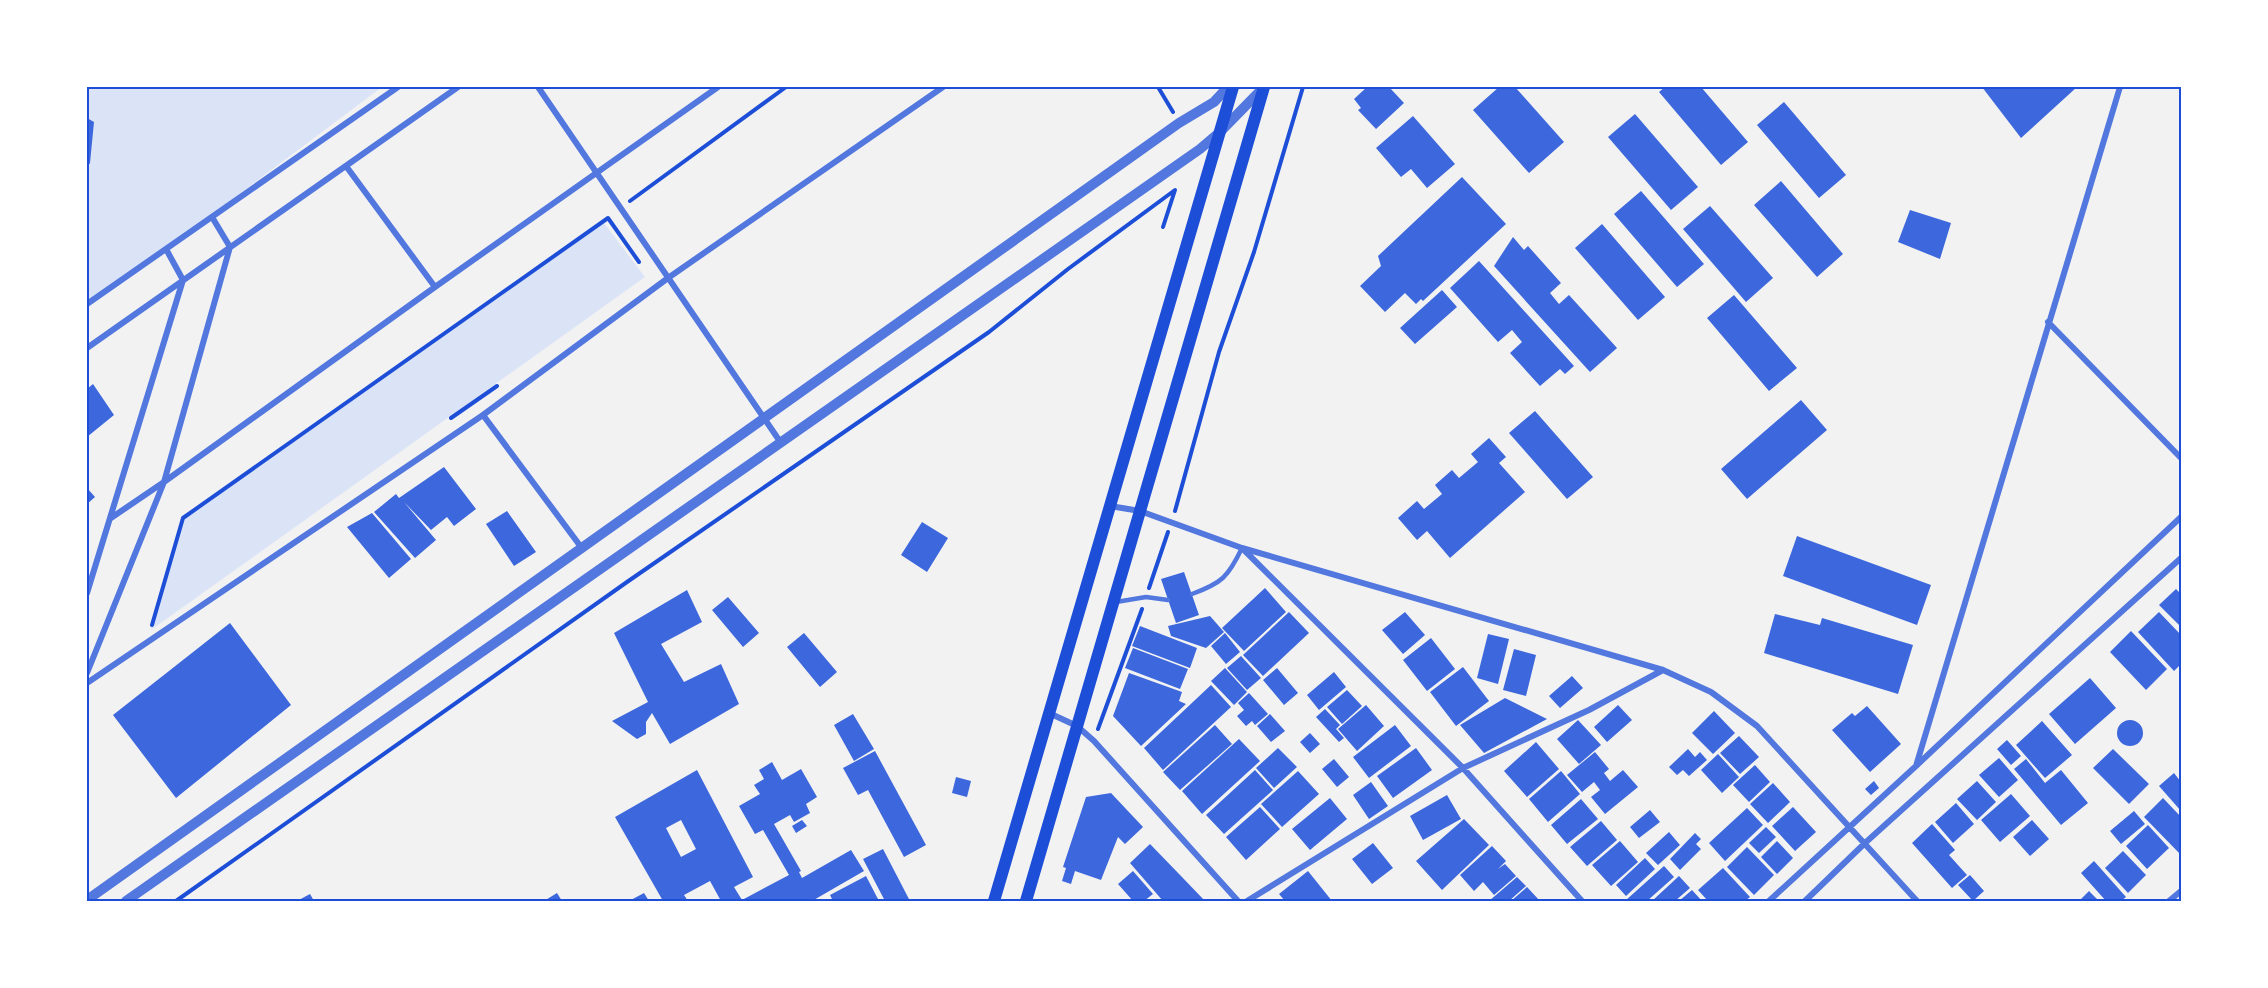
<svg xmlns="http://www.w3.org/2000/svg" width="2268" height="988" viewBox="0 0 2268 988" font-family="Jost,sans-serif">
  <rect width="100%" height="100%" fill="#f2f2f2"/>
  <path fill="#dbe4f7" d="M87,87H382L87,308Z
    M604,223L645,277L151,630L183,519Z"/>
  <path fill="#3d67dc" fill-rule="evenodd" d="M1367,87H1389L1404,103L1376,129L1358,110L1361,108L1354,99Z
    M1499,87H1515L1564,142L1529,173L1473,110Z
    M1665,87H1701L1748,142L1721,165L1659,92Z
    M1982,87H2077L2021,138Z
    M1784,102L1846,175L1819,198L1757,125Z
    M1635,114L1698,187L1671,210L1608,137Z
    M1413,116L1455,164L1427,188L1411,169L1401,177L1376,148Z
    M87,118L94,122L90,163L87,168Z
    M1462,177L1506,224L1423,301L1421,299L1416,304L1405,293L1385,312L1360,286L1381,266L1378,256Z
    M1781,181L1843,254L1817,277L1754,205Z
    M1641,191L1704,264L1677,287L1614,214Z
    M1710,206L1773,278L1746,302L1683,229Z
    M1910,210L1951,223L1940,259L1898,242Z
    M1602,224L1665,297L1638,320L1575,248Z
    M1513,237L1524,250L1528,246L1561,283L1550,293L1559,304L1569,295L1617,348L1590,372L1494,266Z
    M1479,261L1574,366L1565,374L1560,369L1540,386L1510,353L1522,342L1512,330L1498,342L1450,288Z
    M1442,290L1457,307L1415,344L1400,328Z
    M1734,295L1797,368L1769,391L1707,318Z
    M93,384L114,415L87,437V389Z
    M1801,400L1827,430L1747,499L1721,469Z
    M1535,411L1593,477L1567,499L1509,433Z
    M1489,438L1506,457L1499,463L1525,492L1450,558L1427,531L1417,540L1398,518L1417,501L1424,509L1442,494L1435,485L1452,470L1459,478L1478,462L1471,454Z
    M444,467L476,509L454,526L447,517L431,530L404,502L436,540L415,558L374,512L396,494L399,498Z
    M87,488L95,497L87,504Z
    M507,511L536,552L514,566L486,524Z
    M372,513L411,559L389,578L347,527Z
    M922,522L948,538L927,572L901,555Z
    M1797,536L1931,585L1917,625L1783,576Z
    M1184,572L1199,615L1176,623L1161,579Z
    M1265,588L1286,612L1244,651L1222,628Z
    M2176,589L2181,594V627L2159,605Z
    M687,590L702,622L661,644L684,682L721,664L739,704L670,744L652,713L646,722V734L637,739L612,721L648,702L614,633Z
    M728,597L759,633L743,647L712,610Z
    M1289,612L1309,633L1263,676L1243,655Z
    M1405,612L1425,635L1403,654L1382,630Z
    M2159,612L2181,635V664L2174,671L2138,632Z
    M1775,614L1820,625L1822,618L1913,645L1898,694L1764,653Z
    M1210,616L1224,632L1206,648L1171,636L1168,626Z
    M230,623L291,705L176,798L113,715Z
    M1140,626L1197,648L1190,668L1132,646Z
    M2131,631L2167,669L2146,690L2110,652Z
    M804,633L837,672L820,687L787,647Z
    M1225,633L1240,652L1226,664L1211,646Z
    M1488,634L1509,639L1498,684L1477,678Z
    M1431,638L1455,669L1427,691L1403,660Z
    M1133,648L1188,669L1180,689L1125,668Z
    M1514,649L1536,655L1526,696L1503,690Z
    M1241,656L1261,678L1247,690L1227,668Z
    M1463,667L1489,701L1456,726L1430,692Z
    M1225,668L1247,692L1234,705L1211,681Z
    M1277,668L1298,693L1284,705L1263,680Z
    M1334,672L1346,687L1319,710L1307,695Z
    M1129,673L1182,692L1179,701L1186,704L1141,746L1113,716Z
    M1572,676L1583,688L1560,708L1549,696Z
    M2090,678L2116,708L2075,744L2049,714Z
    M1211,685L1231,707L1163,770L1144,748Z
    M1347,690L1362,706L1342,724L1327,707Z
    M1249,693L1268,714L1255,725L1252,721L1246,726L1237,716L1244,710L1238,703Z
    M1505,698L1547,719L1484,753L1460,725Z
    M1366,705L1384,726L1357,751L1338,729Z
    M1618,705L1632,720L1607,742L1594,727Z
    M1867,706L1901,744L1870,772L1832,730L1852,713L1855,716Z
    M1325,709L1340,725L1336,729L1344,738L1339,742L1316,717Z
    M1714,711L1735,733L1713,754L1692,733Z
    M853,714L874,749L854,761L834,725Z
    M1270,714L1285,731L1271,742L1257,726Z
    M2117 733a13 13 0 1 1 26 0a13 13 0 1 1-26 0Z
    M1578,720L1601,745L1579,764L1557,739Z
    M2042,721L2072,755L2045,778L2016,745Z
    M1215,725L1232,744L1180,790L1163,772Z
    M1395,725L1411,746L1369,778L1353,757Z
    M1310,733L1320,744L1310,753L1300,742Z
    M1739,736L1759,757L1740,774L1720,753Z
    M1239,739L1260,761L1202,814L1182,791Z
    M2007,740L2021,756L2011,765L1997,749Z
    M1536,742L1559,769L1527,797L1504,771Z
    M1278,748L1297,767L1274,788L1256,768Z
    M1416,748L1432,770L1393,798L1377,776Z
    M1688,749L1695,757L1700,752L1707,760L1689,776L1683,770L1677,775L1669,767Z
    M2113,749L2149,784L2129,804L2093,768Z
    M875,751L926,845L904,857L868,790L858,795L843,768Z
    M1595,752L1609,769L1604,773L1610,781L1623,770L1638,787L1605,814L1591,797L1600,790L1594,782L1582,792L1567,775Z
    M1718,754L1739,777L1722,793L1701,770Z
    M1999,758L2018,780L1999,797L1979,775Z
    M1334,759L1349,777L1337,787L1322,769Z
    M2026,759L2045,783L2061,770L2088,803L2061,825L2014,769Z
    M772,762L782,780L801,769L817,797L806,804L810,813L794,822L790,815L774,824L801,871L799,872L802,878L851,850L864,871L812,901H721L710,881L684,895L688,901H663L615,817L697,770L753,877L734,887L742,900L789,875L763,830L755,834L739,806L760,794L754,785L764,779L759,770ZM681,820L696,849L681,857L666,828Z
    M1755,765L1770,782L1749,802L1733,785Z
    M1255,770L1273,790L1224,834L1206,815Z
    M1298,771L1319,794L1282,827L1261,804Z
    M1561,771L1580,794L1548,822L1529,799Z
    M2174,773L2181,782V811L2159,786Z
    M956,777L971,781L967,797L952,793Z
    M1874,781L1879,788L1871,795L1865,789Z
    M1977,781L1996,802L1977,820L1957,799Z
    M1371,782L1388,806L1369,819L1353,795Z
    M1773,783L1790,802L1768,823L1750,804Z
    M1111,793L1143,827L1125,844L1118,837L1101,880L1075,871L1071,884L1062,881L1066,868L1063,867L1086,797Z
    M2011,794L2030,816L2000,842L1981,820Z
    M1447,795L1461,819L1423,840L1410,816Z
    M1330,798L1347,819L1310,850L1292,829Z
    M2163,798L2181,817L2180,854L2144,817Z
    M1581,799L1598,819L1567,844L1551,825Z
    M1956,803L1974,824L1953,843L1935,822Z
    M1260,807L1280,829L1246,860L1226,837Z
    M1793,807L1816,832L1795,851L1772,826Z
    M1747,808L1763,825L1725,861L1709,843Z
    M1650,810L1660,822L1639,838L1630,827Z
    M2134,811L2145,824L2121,844L2110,831Z
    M1464,819L1489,845L1442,890L1416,861Z
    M802,820L807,826L796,833L792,826Z
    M2032,820L2049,839L2030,856L2013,837Z
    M1601,821L1617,840L1587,866L1570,847Z
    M1932,824L1955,850L1949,855L1967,875L1952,888L1912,843Z
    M2148,825L2169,848L2147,869L2126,846Z
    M1766,827L1776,837L1759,853L1749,843Z
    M1669,832L1680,845L1658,865L1646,853Z
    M1695,833L1701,839L1696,844L1701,849L1680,870L1670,859Z
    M1620,841L1638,862L1611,886L1592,865Z
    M1777,841L1793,858L1777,874L1761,857Z
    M1373,843L1393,868L1372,884L1352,859Z
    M1150,844L1181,876L1205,901H1163L1130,863Z
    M1492,846L1506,861L1498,869L1505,864L1516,876L1494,895L1483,882L1474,891L1460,875Z
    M1747,847L1774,875L1754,895L1727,867Z
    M883,849L910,901H885L863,859Z
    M2123,851L2146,875L2128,893L2105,868Z
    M1645,858L1655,869L1626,896L1616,885Z
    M2094,861L2126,897L2121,901H2106L2081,873Z
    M1664,866L1674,877L1647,901H1625Z
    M1723,868L1750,897L1745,901H1708L1698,890Z
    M1133,871L1153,894L1144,901H1133L1118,884Z
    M1308,871L1332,901H1285L1279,894Z
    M1970,875L1984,891L1973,901L1958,885Z
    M866,876L879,901H833L830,895Z
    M1679,876L1690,888L1675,901H1652Z
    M1517,877L1526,886L1509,901H1489Z
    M1527,887L1540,901H1511Z
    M1692,890L1702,901H1679Z
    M2089,891L2099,901H2079Z
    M557,893L562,901H544Z
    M644,893L649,901H629Z
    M310,894L314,901H297Z"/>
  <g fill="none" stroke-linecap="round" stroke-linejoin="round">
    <path stroke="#1d4ed8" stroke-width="4" d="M1158,87L1173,112
      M630,201L786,87
      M451,418L497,386
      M1175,511L1219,352L1254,252L1303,87
      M1149,588L1168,532
      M152,625L183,518L608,218L639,262
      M1098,729L1142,609
      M176,901L627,582L989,332L1068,269L1175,190L1163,227"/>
    <path stroke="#5277de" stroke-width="4.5" d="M1192,594C1222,583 1228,577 1242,548
      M1116,602L1146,597L1168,600"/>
    <path stroke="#5277de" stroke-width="6" d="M538,87L781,443
      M346,166L435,287
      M87,304L398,87
      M2048,322L2181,458
      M87,348L458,87
      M483,415L581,547
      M1110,506L1140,511L1242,548L1463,768L1582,901
      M111,518L164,482L435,287L718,87
      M1242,548L1663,670L1711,692L1757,726L1917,901
      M87,593L183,280L166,249
      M87,673L164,482L230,247L212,217
      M87,683L483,415L668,278L943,87
      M1049,713L1077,726L1094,741L1238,901
      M1916,766L2120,87
      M1247,901L1463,768L1589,710L1663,670
      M1769,901L1916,766L2181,517
      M1805,901L1865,843L2181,558
      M2169,901L2181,891"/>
    <path stroke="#5277de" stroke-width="10" d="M87,900L1179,123L1214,102L1228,87
      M126,901L1200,149L1220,132L1264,87"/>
    <path stroke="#1d4ed8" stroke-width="12" d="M994,901L1233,87
      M1026,901L1264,87"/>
  </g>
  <rect width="2268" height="988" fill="none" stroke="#ffffff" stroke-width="177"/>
  <rect x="88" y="88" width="2092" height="812" fill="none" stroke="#1d4ed8" stroke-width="2"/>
</svg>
